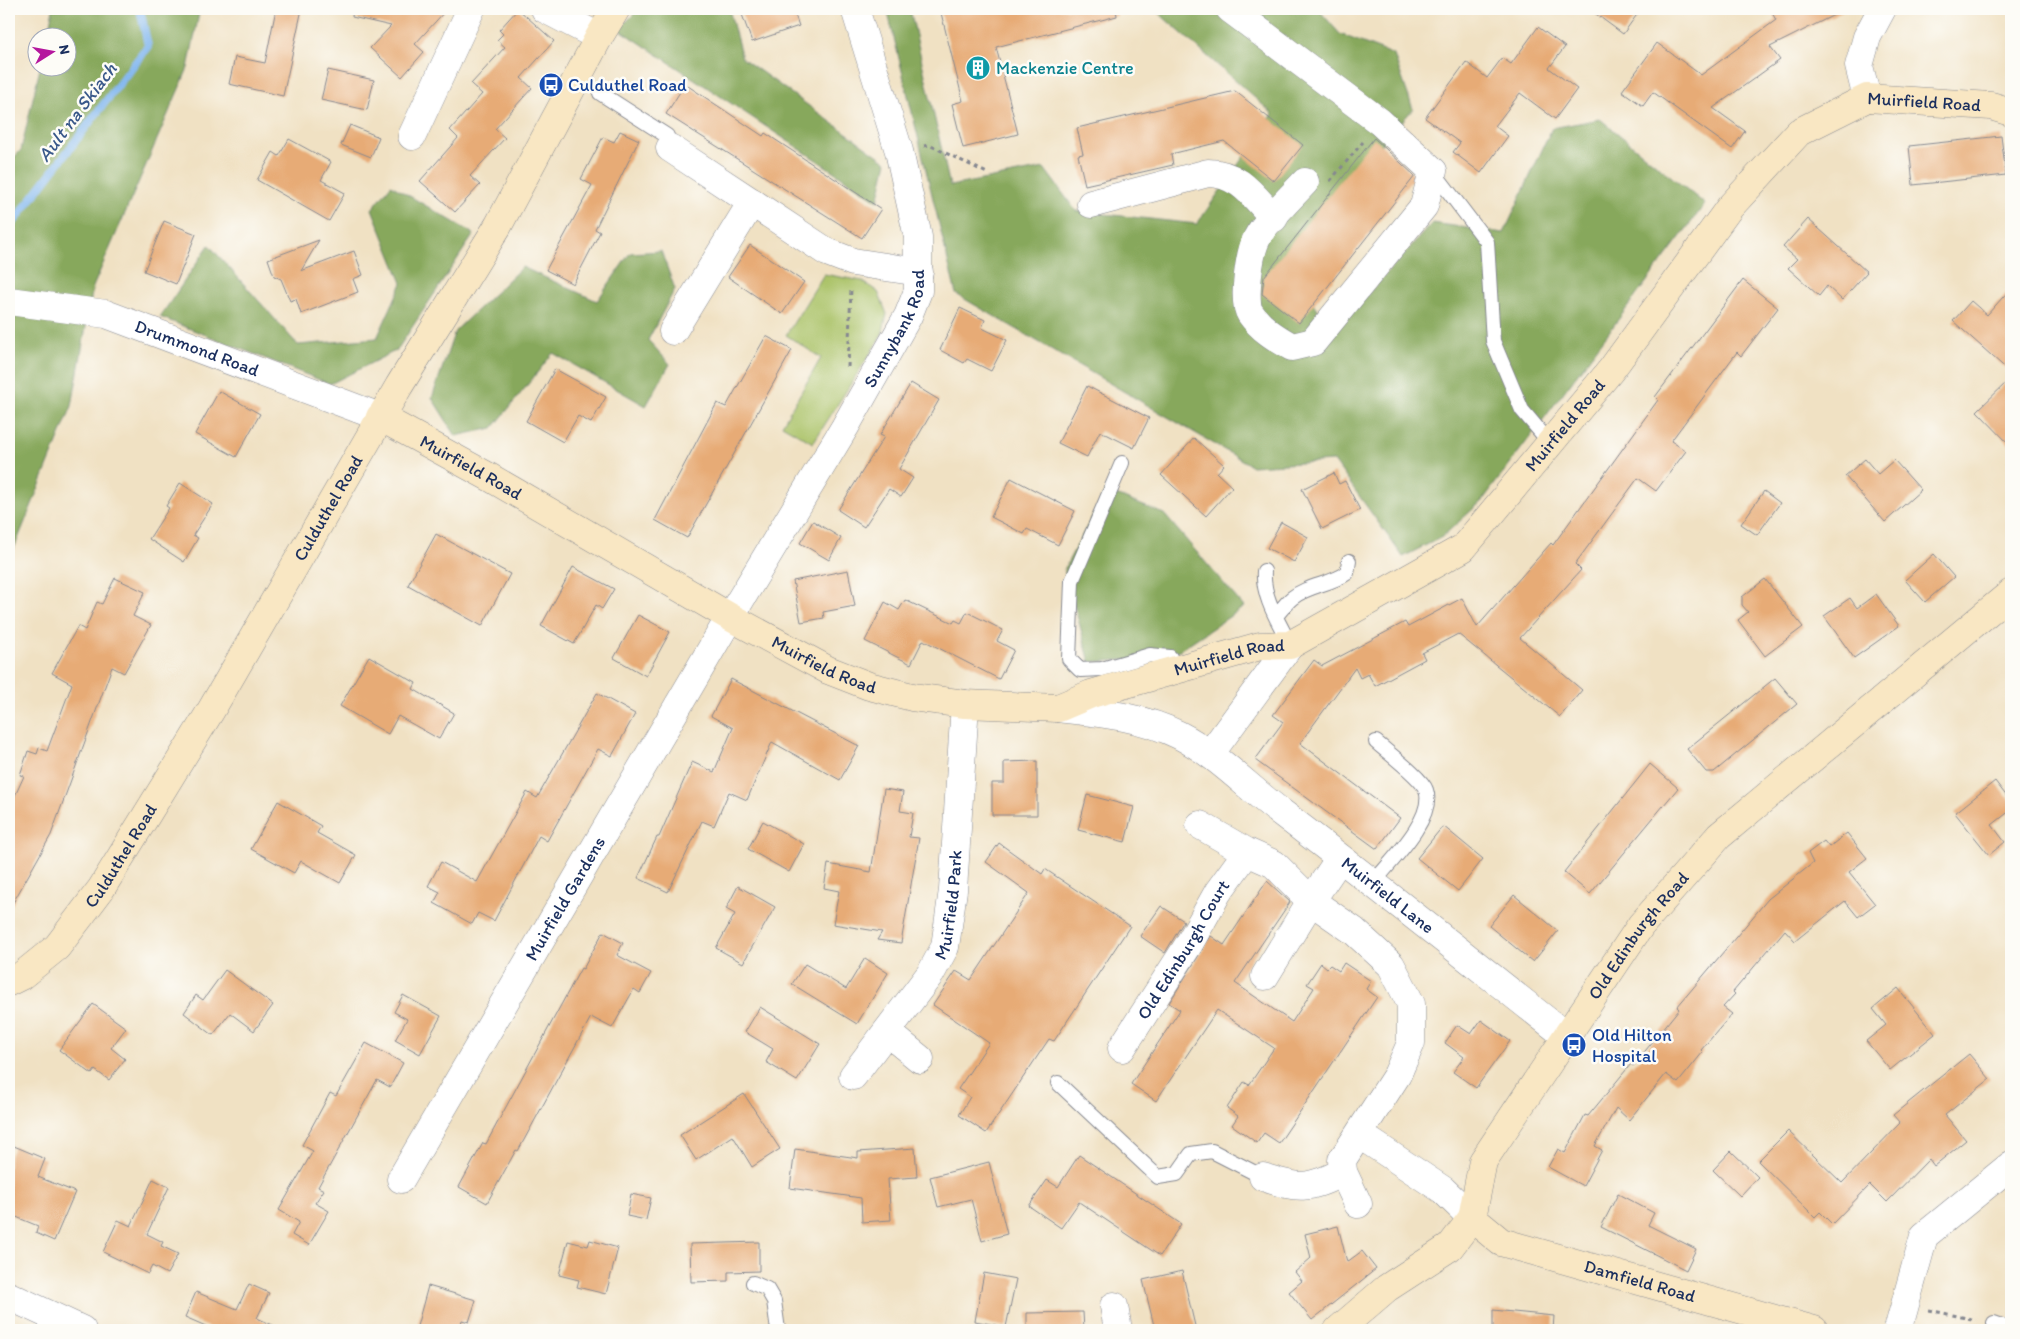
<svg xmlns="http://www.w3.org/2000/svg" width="2020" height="1339" viewBox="0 0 2020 1339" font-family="Itim,sans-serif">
  <rect width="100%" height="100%" fill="#fdfcf7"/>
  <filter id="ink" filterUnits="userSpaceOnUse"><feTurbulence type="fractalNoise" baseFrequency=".02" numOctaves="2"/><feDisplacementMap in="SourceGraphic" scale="10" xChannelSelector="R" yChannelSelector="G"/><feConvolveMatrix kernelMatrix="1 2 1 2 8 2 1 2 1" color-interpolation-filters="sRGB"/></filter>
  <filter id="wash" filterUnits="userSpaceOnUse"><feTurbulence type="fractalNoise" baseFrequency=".0096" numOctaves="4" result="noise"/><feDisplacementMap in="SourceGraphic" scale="20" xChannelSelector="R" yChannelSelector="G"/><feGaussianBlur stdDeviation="1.12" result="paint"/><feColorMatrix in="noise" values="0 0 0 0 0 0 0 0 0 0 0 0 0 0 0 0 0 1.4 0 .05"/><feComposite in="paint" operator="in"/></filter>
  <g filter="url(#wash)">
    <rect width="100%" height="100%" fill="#f0e1c3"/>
    <path fill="#aac267" stroke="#627862" d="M824,274L862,281L878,292L887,314L882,335L813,443L782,425L821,358L786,335Z"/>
    <path fill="#87a85c" stroke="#516c5d" d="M53,9H200L188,68L93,287L72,406L9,561V163L21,150L40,68H68V38L47,37Z
      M639,9H729L742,58L887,162L878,201L619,29Z
      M887,9H910L950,186L1044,168L1076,211L1197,224L1273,114L1154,9H1318L1340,34L1394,55L1413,109L1276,264L1336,329L1432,223L1504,233L1552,128L1600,119L1705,204L1482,501L1442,537L1403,557L1334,461L1252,466L956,294Z
      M391,185L474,234L397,350L330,384L160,317L209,245L298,345L377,338L402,283L372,209Z
      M661,251L675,289L648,340L670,364L646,406L553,353L493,428L456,436L432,398L455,331L522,267L597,301L630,253Z
      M1106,491L1164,514L1244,607L1169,657L1090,662L1064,569Z"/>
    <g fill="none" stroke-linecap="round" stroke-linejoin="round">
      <path stroke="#80b6ef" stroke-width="8" d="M9,228L148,46L140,9"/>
    </g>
    <g id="blocks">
      <path fill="#e7ab76" d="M276,9H302L283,96L229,84L235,57L265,63Z
        M353,9H447L415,44L424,52L402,77L370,48L391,26L352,17Z
        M518,9L554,41L521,78L532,88L495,129L505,138L470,176L480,185L455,212L420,181L458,138L450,130L482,94L471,84L505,47L497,40L503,34L499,30Z
        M740,9H793L799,26L752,42Z
        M940,9H1116L1117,16L996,47L1018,134L963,148L952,104L963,101Z
        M1589,9H1641L1623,34Z
        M1770,9H1846L1770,47L1780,60L1713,108L1745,131L1732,149L1653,92L1643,106L1622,91L1657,43L1701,75L1776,20Z
        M1538,27L1565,47L1549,68L1577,89L1555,119L1520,93L1495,126L1508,136L1481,173L1453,152L1460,143L1425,118L1466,62L1487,78L1502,58L1511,64Z
        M328,70L374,80L367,110L321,100Z
        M685,84L763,136L765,133L881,209L862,238L666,114Z
        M1235,91L1303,145L1274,181L1224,141L1171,154L1173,165L1085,185L1078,155L1083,154L1077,128Z
        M350,125L379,137L371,157L341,145Z
        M620,131L639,140L595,229L600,232L573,284L546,270L592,185L581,179L603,137L614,142Z
        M2001,136L2006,175L1913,185L1909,146Z
        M1374,138L1415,176L1299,323L1262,294L1264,277Z
        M289,139L331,162L321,180L345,193L329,221L257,180L273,152L279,156Z
        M1808,219L1867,272L1842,300L1827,286L1819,296L1788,268L1797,259L1783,247Z
        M164,221L196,234L176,284L144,271Z
        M319,240L301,271L354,251L363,275L353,279L358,292L301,314L296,299L290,301L281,279L274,276L268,259Z
        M750,245L804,282L782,314L728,277Z
        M1743,280L1778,308L1741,356L1737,352L1671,441L1686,451L1656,491L1638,478L1575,564L1581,570L1520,638L1582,690L1560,717L1458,634L1422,653L1425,659L1375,686L1368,674L1360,678L1355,668L1300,743L1400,818L1377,849L1255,760L1283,722L1273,715L1314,660L1322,666L1405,622L1408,627L1462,598L1477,627L1551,543L1553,545L1658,400L1655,397Z
        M2011,288V373L1953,321L1971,301L1987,315Z
        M960,308L985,320L982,328L1007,340L991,371L967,359L964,363L940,350Z
        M766,336L792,350L687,538L655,520L717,403L726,407Z
        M555,369L606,397L591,423L578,416L563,442L526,421Z
        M2011,378V446L1977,411Z
        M911,383L939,400L899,469L913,478L901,497L889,489L864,527L838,510L884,437L880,435Z
        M1087,386L1149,418L1134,448L1100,431L1087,457L1058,443Z
        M219,391L260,414L236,457L195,434Z
        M1194,438L1224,465L1217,473L1232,487L1206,516L1161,475Z
        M1865,459L1878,474L1894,460L1921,490L1885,522L1845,476Z
        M1334,473L1339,484L1345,481L1360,510L1322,529L1302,489Z
        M1011,478L1075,511L1058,545L1027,529L1024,534L991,517Z
        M180,483L213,504L193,535L198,538L184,562L149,539L169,508L166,506Z
        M1764,491L1780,503L1757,535L1741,524Z
        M813,521L841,538L829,560L800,543Z
        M1281,522L1308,537L1294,562L1267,548Z
        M436,534L510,574L482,626L408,585Z
        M1934,554L1954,577L1925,602L1905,580Z
        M573,567L614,589L602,609L596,605L574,644L541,626Z
        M848,570L855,606L823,612L824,618L801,622L793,581Z
        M115,578L145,592L133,616L151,625L124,673L112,667L51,835L9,910V809L24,776L20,775L28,751L37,754L39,748L47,751L72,684L52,673L78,626L85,630L97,602L102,604Z
        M1765,579L1803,627L1765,656L1738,620L1748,612L1742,605V597Z
        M1876,594L1899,626L1854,658L1824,616L1850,598L1857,608Z
        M905,600L953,623L955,620L961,623L967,612L1003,630L997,641L1014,650L999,679L923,640L911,664L865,641L885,602L899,610Z
        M638,615L670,632L646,676L614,658Z
        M369,656L416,683L413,689L454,713L439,739L398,716L388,734L340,706Z
        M1775,678L1797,704L1714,772H1706L1687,749Z
        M731,679L859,746L840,780L772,742L747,800L729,792L714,826L702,821L668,892L638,878L657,837H659L692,762L714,772L733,728L711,716Z
        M597,693L635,714L612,756L598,749L547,841L539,836L494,921L478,913L472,924L434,903L440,892L428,886L441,862L477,882L527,792L537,798Z
        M1037,761V815H992V783H1004V762Z
        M1650,764L1678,788L1590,894L1564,872Z
        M1995,781L2011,802V810L1992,825L2005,842L1989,855L1955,813Z
        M884,789L903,792L900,811L913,813L909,837L919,838L901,943L877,940L882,932L833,924L839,891L824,888L828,864L871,872Z
        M1087,795L1134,807L1125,842L1078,830Z
        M278,801L321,826L317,833L356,855L340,883L301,861L294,873L251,849Z
        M763,821L804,844L789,872L748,849Z
        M1443,826L1483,859L1458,891L1417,858Z
        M1847,833L1867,858L1849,872L1875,904L1858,917L1845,901L1795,941L1785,930L1733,992L1735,994L1723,1007L1732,1014L1701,1050L1703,1052L1678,1083L1666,1074L1629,1120L1616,1108L1595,1146L1602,1150L1583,1186L1548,1167L1558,1149L1565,1153L1585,1115L1588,1116L1631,1064L1633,1066L1679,1009L1677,1007L1768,899L1813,863L1808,853L1824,841L1829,847Z
        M999,843L1042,874L1045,869L1130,926L1054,1041L1049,1039L986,1133L959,1115L970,1097L958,1089L989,1043L933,1005L956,971L971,980L1029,893L986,862Z
        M1267,881L1290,902L1235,983L1292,1022L1314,988L1307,984L1321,963L1327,968L1330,965L1339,971L1344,963L1371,981L1366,989L1377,997L1279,1143L1264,1133L1257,1143L1232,1125L1238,1116L1227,1108L1244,1082L1249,1085L1274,1048L1217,1010L1156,1101L1131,1084L1180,1010L1169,1003L1211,936L1224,945Z
        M738,886L775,907L743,963L716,948L735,914L726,909Z
        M1514,895L1558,931L1533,962L1489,926Z
        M1161,906L1184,921L1165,953L1140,936Z
        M603,932L623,943L617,955L651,973L640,993L634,989L612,1028L591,1017L518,1151L516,1150L487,1203L459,1187L483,1143L486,1144L581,968L583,969Z
        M865,958L888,973L857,1024L792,984L805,964L846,989Z
        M225,970L273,1005L254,1031L230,1013L213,1035L184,1013L196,995L203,1000Z
        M1898,988L1935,1034L1890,1070L1866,1041L1886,1025L1873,1009Z
        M403,995L441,1016L420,1054L395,1040L407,1019L394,1012Z
        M93,1004L126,1028L111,1048L125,1059L109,1080L95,1070L92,1074L59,1050Z
        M760,1007L820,1044L797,1081L766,1062L773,1049L745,1032Z
        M1481,1020L1510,1041L1476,1088L1453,1072L1464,1057L1445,1043L1457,1025L1471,1034Z
        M366,1043L403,1063L390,1087L377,1080L318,1187L324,1190L315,1203L329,1211L309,1245L292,1235L299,1222L279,1210L313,1151L302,1145L330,1093L336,1096Z
        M1969,1054L1990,1079L1945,1115L1966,1140L1934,1166L1929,1159L1887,1202L1870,1185L1832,1224L1820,1212L1815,1217L1758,1161L1788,1131L1842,1183L1900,1123L1893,1115Z
        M744,1094L780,1149L752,1167L733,1136L696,1160L680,1135Z
        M14,1146L45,1159L38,1177L75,1192L54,1241L36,1233L38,1226L9,1214V1159Z
        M915,1148L917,1177L888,1179L891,1220L862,1222L861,1198L790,1188L795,1149L858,1158V1152Z
        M1731,1151L1758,1177L1740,1196L1713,1170Z
        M1079,1155L1181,1224L1160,1256L1079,1202L1061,1228L1029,1206L1047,1180L1058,1187Z
        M989,1162L1007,1234L982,1241L971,1199L938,1207L930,1177Z
        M153,1179L169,1187L147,1234L163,1242L161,1246L178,1254L167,1274L152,1266L148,1274L103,1252L118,1220L131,1226Z
        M631,1194L651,1198L646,1220L627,1216Z
        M1618,1194L1654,1213L1648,1225L1696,1249L1686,1270L1601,1227Z
        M1338,1226L1347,1262L1362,1251L1376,1269L1312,1320L1289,1292L1302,1281L1295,1272L1311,1258L1305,1234Z
        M590,1240L618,1248L606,1294L577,1287L579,1280L559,1275L568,1241L588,1246Z
        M759,1242V1271L728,1272V1281L691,1282L690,1244Z
        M1182,1271L1196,1330H1155L1143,1280Z
        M984,1273L1016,1279L1006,1327L975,1321Z
        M249,1284L269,1293L257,1318L284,1330H215L185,1317L196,1292L237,1309Z
        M428,1286L476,1300L469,1322L462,1320L459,1330H416Z
        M1493,1310L1554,1316L1553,1330H1493Z
        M1083,1312L1084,1330H1027V1313Z"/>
    </g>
  </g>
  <g filter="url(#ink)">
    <use href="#blocks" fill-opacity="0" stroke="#868890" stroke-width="1"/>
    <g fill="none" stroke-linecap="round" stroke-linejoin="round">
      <defs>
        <path id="lane" d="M600,93L667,136L670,148
          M1433,171L1487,242L1493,341L1522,410L1550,443
          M1122,463L1072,581L1069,659L1080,670L1102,669L1150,655L1170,657L1177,670
          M1264,571C1262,597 1279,622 1290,645
          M1276,616C1281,610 1286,603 1292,598C1308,585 1330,585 1347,573L1349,561
          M1373,883C1389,863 1436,818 1426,790C1422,778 1387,752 1376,742
          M1058,1083L1158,1177L1177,1174L1191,1154L1212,1151L1263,1177
          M753,1283L767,1289L774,1301L778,1330
          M1994,1323L2011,1329"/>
        <g id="street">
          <path d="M545,9L599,37"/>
          <path d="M1230,9L1380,122L1433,171L1424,206L1313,342L1292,347C1276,338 1261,329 1250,313C1242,301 1250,251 1257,238C1264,223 1293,195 1305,182"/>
          <path d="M1867,98L1859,66L1867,37L1882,9"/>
          <path d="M412,136L471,9"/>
          <path d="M670,148L827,252L853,262L919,272"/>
          <path d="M1091,204L1208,173C1239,173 1254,197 1274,218"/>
          <path id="s1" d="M9,301L106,314L380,417"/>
          <path d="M673,331L752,202"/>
          <path id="s2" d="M1058,708C1100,713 1141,716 1179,735C1218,755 1248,788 1282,813C1378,886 1471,961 1566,1036"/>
          <path d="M1210,754L1290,645"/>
          <path d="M1200,825L1247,852L1274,864L1311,901L1265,976"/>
          <path d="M1340,858L1311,901L1354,931L1391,965L1411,1004V1043L1397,1075L1342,1160L1343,1172L1358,1204"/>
          <path d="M887,1032L920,1059"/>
          <path id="s3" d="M1122,1048L1189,944L1218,892L1247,852"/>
          <path id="s4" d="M853,1076L931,973L945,947L953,890L965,704"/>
          <path d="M1360,1135L1443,1190L1472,1218"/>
          <path d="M1263,1177C1299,1189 1307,1190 1343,1172"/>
          <path id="s5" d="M401,1179L730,617L845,427L908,316L918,291V237L899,151L855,9"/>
          <path d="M9,1296L82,1330"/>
          <path d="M1114,1306L1118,1330"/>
          <path d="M1898,1330L1924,1236L2011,1165"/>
        </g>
        <g id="secondary">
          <path id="s6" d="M380,417L491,478L730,617L828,670L869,686L912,697L965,704L1058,708L1091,694L1260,646L1290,645L1463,548L1611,370L1730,207L1799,132L1867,98L1991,106L2011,112"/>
          <path id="s7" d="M9,982L21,976L57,947L101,889L210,712L399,386L498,226L599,37L616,9"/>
          <path id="s8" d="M1472,1218L1501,1242L1814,1330"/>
          <path id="s9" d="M1338,1330L1387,1288L1450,1247L1472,1218L1483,1161L1641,925L1719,836L2011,593"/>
        </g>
      </defs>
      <use href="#lane" stroke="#868890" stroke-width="16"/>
      <use href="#street" stroke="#868890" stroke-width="29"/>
      <use href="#secondary" stroke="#868890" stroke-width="29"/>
      <path stroke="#868890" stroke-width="3" stroke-dasharray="4 4" stroke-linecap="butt" d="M924,146L929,145L989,174
        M1330,181L1363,142
        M848,367L851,288
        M1929,1310L1976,1320"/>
      <use href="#lane" stroke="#fff" stroke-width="14"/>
      <use href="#street" stroke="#fff" stroke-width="28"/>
      <use href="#secondary" stroke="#f9e7c3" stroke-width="28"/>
    </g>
  </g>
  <defs>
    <symbol id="building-disc" viewBox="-11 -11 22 22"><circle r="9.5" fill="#0f9aa8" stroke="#fdfcf7"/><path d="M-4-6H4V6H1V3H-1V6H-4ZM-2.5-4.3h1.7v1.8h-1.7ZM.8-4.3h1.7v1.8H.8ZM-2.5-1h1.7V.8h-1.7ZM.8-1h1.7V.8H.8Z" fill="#fff"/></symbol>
    <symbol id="bus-disc" viewBox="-11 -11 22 22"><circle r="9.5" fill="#1a4fb4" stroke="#fdfcf7"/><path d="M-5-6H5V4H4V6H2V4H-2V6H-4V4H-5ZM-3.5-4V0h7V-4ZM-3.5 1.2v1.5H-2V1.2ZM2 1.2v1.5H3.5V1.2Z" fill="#fff"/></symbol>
  </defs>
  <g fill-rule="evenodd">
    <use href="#building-disc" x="964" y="54" width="28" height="28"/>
    <use href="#bus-disc" x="537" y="71" width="28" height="28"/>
    <use href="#bus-disc" x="1560" y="1031" width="28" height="28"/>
  </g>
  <g text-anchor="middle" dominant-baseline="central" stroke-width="5" stroke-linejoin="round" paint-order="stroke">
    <g font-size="18" fill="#0d838f" stroke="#fdfcf7" text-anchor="start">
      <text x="996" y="68">Mackenzie Centre</text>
    </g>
    <g font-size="18" fill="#164399" stroke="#fdfcf7" text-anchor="start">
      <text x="568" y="85">Culduthel Road</text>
      <text x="1592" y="1035">Old Hilton<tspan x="1592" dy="21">Hospital</tspan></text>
    </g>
    <g font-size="18" fill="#1b2f5e" stroke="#fdfcf7">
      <text stroke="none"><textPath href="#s6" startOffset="1858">Muirfield Road</textPath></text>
      <text stroke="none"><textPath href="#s5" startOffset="985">Sunnybank Road</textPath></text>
      <text stroke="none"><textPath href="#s1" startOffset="195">Drummond Road</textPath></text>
      <text stroke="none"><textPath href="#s6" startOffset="1349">Muirfield Road</textPath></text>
      <text stroke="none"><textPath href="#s6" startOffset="104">Muirfield Road</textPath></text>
      <text stroke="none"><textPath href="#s7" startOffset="576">Culduthel Road</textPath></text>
      <text stroke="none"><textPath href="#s6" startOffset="929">Muirfield Road</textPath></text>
      <text stroke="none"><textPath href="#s6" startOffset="509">Muirfield Road</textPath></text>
      <text stroke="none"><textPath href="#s7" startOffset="171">Culduthel Road</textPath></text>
      <text stroke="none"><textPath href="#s2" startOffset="388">Muirfield Lane</textPath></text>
      <text stroke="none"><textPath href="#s5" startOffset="325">Muirfield Gardens</textPath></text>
      <text stroke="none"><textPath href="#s4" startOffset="201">Muirfield Park</textPath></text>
      <text stroke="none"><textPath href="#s9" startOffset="508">Old Edinburgh Road</textPath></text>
      <text stroke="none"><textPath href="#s3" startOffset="116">Old Edinburgh Court</textPath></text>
      <text stroke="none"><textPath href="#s8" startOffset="182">Damfield Road</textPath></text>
    </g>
    <g font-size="19" font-style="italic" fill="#39588a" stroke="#fdfcf7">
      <text transform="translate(77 112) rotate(-53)">Ault na Skiach</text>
    </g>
  </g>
  <rect width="2020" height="1339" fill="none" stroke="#fdfcf7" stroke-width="30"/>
  <g transform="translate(52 52) rotate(79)"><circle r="24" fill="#fdfcf7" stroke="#a3aaba"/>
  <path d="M0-4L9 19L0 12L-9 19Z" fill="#b5179e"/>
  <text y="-8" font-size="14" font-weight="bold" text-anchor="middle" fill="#1b2f5e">N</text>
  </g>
</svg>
